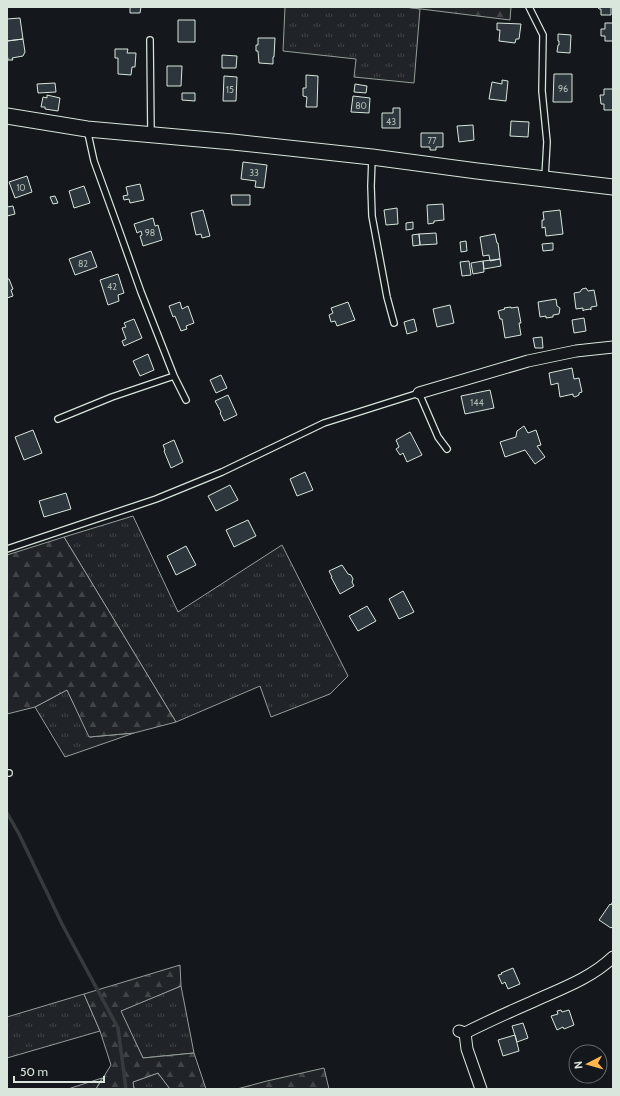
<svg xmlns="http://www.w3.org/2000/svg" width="620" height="1096" viewBox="0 0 620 1096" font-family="Cabin,sans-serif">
  <defs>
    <pattern id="grass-tufts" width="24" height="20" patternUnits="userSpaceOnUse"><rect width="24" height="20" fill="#202428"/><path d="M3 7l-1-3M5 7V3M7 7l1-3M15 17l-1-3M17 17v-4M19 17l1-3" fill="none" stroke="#404447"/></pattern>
    <pattern id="forest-firs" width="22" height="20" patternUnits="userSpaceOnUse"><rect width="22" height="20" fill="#202428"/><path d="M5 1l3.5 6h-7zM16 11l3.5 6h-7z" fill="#404447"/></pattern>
  </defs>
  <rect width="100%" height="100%" fill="#14181c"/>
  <path fill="url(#grass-tufts)" stroke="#939e99" d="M285,7H405L420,9L414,83L354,77L356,59L283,51Z
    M133,516L178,612L282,545L348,676L330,694L271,717L260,686L176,722L64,537Z
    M67,690L90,737L134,733L65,757L35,707Z
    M181,986L194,1053L143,1058L120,1011Z
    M84,994L100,1031L7,1058V1017Z
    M158,1073L170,1089H134L133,1082Z
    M102,1078L96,1089H68Z"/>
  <path fill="url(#forest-firs)" stroke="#939e99" d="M405,7H511L510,20Z
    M64,537L176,722L134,733L89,737L67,690L35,707L7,714V555Z
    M180,965L181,986L121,1011L143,1058L194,1053L206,1089H170L158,1073L133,1082L134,1089H96L111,1065L100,1031L84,994Z
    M324,1068L329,1089H237L267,1081Z"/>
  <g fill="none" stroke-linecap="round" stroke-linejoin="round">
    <path stroke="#363b3e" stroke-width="3.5" d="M7,813L19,834L62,924L118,1028L126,1089"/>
  </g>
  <path fill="#2c363c" stroke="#d8e6dc" d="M130,7H141L140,13H130Z
    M598,7H611V15H601V9H599Z
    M20,18L23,39L7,41V19Z
    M178,20H195V42H178Z
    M497,23L521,24L519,39H516L515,43L499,41L500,30H497Z
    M605,23H613V41H605V36H601V29H605Z
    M558,34L571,35L570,53L557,52L558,45H559V41H558Z
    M258,38H275L274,57H273V64L259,63L258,51H256V45H258Z
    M23,39L25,52L23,56L12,58L13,60H8L7,52V41Z
    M115,49H128L127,53H136L135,67H132L131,75L118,74V58H115Z
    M222,55L237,56L236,68H222Z
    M167,66H182L181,86H167Z
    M554,74H572V102H553Z
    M306,75L318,76L317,107H306L307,97L303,96V88H306Z
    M224,76L237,77L236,101H223Z
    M502,80L508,81L506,101L489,99L492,82L502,84Z
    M55,83L56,92L38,93L37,84Z
    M355,84L367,86L366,93L354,92Z
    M604,89H613V110H604V104H601L600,95H604Z
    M182,93H195V101L182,100Z
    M47,95L60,98L58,111L45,109V107H41L43,97L47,98Z
    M353,96L370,98L369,113L351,112Z
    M393,108H400V128H382V113H393Z
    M511,121L529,122L528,137L510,136Z
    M473,125L474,140L459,142L457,126Z
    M421,133H443V147H436V150H430V147H421Z
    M243,162L267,165L264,188L255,187L256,181L241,179Z
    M27,176L32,192L15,198L9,182Z
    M140,184L144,200L130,203L129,199L124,200L123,196L128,195L126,187Z
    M84,186L90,203L74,208L69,191Z
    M231,195H250V205H232Z
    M55,196L58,203L53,204L50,197Z
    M443,204L444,220L434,221V223L428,224L427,205Z
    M13,206L15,214L7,216V207Z
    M397,208L398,224L386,225L384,210Z
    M203,210L210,236L202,238L201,234L196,235L191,213Z
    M560,210L563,234L546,236L545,227L542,228V220H544L543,212Z
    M153,218L155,226L158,225L162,240L143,246L140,236L142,235L141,231L137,233L134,224Z
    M413,222V229L406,230V223Z
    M436,233L437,244L420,245L419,234Z
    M419,234L420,245L413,246L412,235Z
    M495,234L497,243H498L500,259L490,261L489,255L483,256L480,237Z
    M466,241L467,251L461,252L460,242Z
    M553,243V250L543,251L542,244Z
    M91,251L97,267L75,275L69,259Z
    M500,259L501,266L484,269L483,261Z
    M469,261L471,275L462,276L460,262Z
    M483,261L484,272L473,274L471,263Z
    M118,274L124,293L118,295L119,301L108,305L100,280Z
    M7,279H9L13,289L11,290L13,296L7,298Z
    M586,288L588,291L594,290L597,306L591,307V310L590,309L584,310L583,311V308L576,309L574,293L580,292L582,289Z
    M556,299L557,306L560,308L559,314L553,315V317L546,318V316L540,317L538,302Z
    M180,302L182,309L188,306L194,323L186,326L187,329L181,331L175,316L173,317L169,306Z
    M348,302L355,320L337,326L335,321L331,322L329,315L333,313L331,308Z
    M450,305L454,323L437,327L433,309Z
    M511,307V308L518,307L521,323H519L521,335L505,338L502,319H500L498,311L505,309L504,308Z
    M584,318L586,331L574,333L572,320Z
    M134,319L142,338L124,346L122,341L126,339L122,328L126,327L124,323Z
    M414,319L417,331L407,334L404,322Z
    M542,337L543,348H535L533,338Z
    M148,354L154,370L140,376L133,361Z
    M572,368L574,379L579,378L582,392L579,393V395L575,397L573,396V394L560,397L558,383L551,385L549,373Z
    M221,375L227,388L216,393L210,380Z
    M490,390L494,408L465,414L461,396Z
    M228,395L237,415L224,421L220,413L221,412L215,401Z
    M524,426L528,433L536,430L541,445L537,446L545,457L535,464L525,450L505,457L500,442L516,437V436L517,431Z
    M33,430L42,453L24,460L15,437Z
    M410,432L422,455L407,462L403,453L400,455L396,449L399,447L396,440Z
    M174,440L183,462L171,468L164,451L165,450L163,445Z
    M305,472L313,490L297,496L290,479Z
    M230,485L238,500L216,511L208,496Z
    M66,493L71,509L44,517L39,501Z
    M248,520L256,536L234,547L226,530Z
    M186,546L196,565L176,575L167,556Z
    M342,565L348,574L351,575L353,579L352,582L354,586L340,594L331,577H332L329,571Z
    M403,591L414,612L399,619L389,599Z
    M367,606L376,621L358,631L349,616Z
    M613,901V926L611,928L599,920L610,904L611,905Z
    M513,968L520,984L508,989L505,982L502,984L498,975L502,974L501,973Z
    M561,1010L562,1012L569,1010L574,1025L564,1029L563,1027L557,1030L551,1016L558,1014L557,1011Z
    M523,1023L528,1038L517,1042L512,1026Z
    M515,1035L519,1051L503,1056L498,1040Z"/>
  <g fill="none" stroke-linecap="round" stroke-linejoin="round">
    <defs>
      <path id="service" d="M529,7L543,35L542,91L547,142L545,177
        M150,40L151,135
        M87,129L94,161L119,230L141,292L174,376L186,400
        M372,158L371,186L372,216L387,297L394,323
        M58,419L112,397L174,376
        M7,549L156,499L222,472L324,423L419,393L438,437L447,449
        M7,773H9"/>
      <path id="minor" d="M419,393L528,361L576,351L613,347
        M459,1031L465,1033C487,1022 509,1012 532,1002C560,989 590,979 613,957
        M465,1033L467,1049L481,1089"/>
      <path id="secondary" d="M7,116L87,129L233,142L372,157L477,171L613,187"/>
    </defs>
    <use href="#service" stroke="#d8e6dc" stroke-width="8"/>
    <use href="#minor" stroke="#d8e6dc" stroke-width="13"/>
    <use href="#secondary" stroke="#d8e6dc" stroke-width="17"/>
    <use href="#service" stroke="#14181c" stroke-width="5.5"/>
    <use href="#minor" stroke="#14181c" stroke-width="11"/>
    <use href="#secondary" stroke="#14181c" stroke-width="15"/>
  </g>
  <g text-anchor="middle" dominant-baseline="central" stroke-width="3" stroke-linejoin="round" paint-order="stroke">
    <g font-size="9" fill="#adbab4">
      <text x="563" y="88">96</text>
      <text x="230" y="89">15</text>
      <text x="361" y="105">80</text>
      <text x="391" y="121">43</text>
      <text x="432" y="140">77</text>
      <text x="254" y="172">33</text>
      <text x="21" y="187">10</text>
      <text x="150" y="232">98</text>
      <text x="83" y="263">82</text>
      <text x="112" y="286">42</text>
      <text x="477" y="402">144</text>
    </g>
  </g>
  <rect width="620" height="1096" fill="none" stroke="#d8e6dc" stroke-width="16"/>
  <g transform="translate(588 1064) rotate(264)"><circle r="19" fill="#14181c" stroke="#626a69"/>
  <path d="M0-3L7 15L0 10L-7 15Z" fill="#ffb74d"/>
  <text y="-6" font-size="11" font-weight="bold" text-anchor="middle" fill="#d8e6dc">N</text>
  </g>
  <path d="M14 1076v6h90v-6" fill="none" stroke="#d8e6dc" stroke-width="2"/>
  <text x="20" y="1076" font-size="12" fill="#d8e6dc" stroke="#14181c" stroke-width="3" paint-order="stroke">50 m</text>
</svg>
